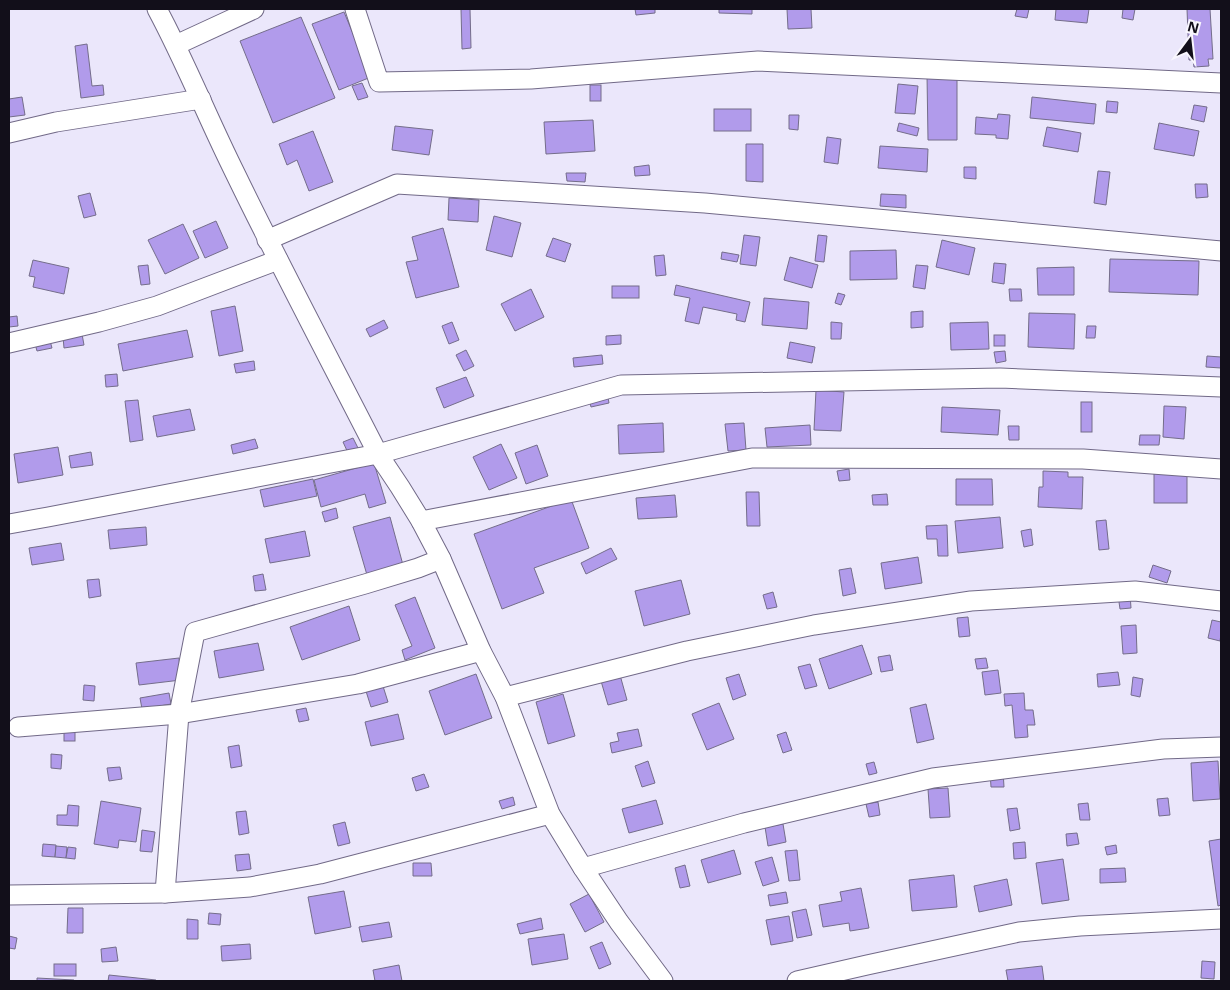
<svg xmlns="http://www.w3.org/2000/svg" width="1230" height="990" font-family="'Open Sans',sans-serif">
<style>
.building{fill:#b19beb;stroke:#746d8a}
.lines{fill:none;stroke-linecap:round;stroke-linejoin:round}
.minor-casing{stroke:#716987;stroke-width:21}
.minor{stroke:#fff;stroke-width:19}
</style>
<rect width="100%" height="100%" fill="#ebe7fb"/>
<g class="building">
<polygon points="461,9 470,9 471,48 462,49"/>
<polygon points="635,9 655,9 655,13 636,15"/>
<polygon points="719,9 752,9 752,14 719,13"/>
<polygon points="787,9 811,9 812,28 788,29"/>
<polygon points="1017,9 1029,9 1027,18 1015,16"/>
<polygon points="1056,9 1089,9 1087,23 1055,20"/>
<polygon points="1123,9 1135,9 1133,20 1122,18"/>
<polygon points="1187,9 1210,9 1213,59 1208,59 1209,66 1194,67 1193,60 1189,60"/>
<polygon points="344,12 371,77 339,90 312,24"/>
<polygon points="301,17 335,98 273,123 240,41"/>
<polygon points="87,44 92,86 103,85 104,95 81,98 75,46"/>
<polygon points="927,75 957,75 957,140 928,140"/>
<polygon points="362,83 368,97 358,100 352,86"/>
<polygon points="898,84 918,86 915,114 895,113"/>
<rect x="590" y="85" width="11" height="16"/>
<polygon points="22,97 25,115 9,117 9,99"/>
<polygon points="1032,97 1096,104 1094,124 1030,118"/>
<polygon points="1107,101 1118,102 1117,113 1106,112"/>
<polygon points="1194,105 1207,107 1204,122 1191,119"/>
<rect x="714" y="109" width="37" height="22"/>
<polygon points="998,114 1010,115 1008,139 996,138 996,135 975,134 976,117 997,119"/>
<polygon points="789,115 799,115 798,130 789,129"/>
<polygon points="593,120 595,151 546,154 544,122"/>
<polygon points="899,123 919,128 917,136 897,131"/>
<polygon points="1159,123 1199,131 1194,156 1154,149"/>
<polygon points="395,126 433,130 429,155 392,150"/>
<polygon points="1047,127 1081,133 1078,152 1043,146"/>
<polygon points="313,131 333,182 309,191 297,160 287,165 279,144"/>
<polygon points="827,137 841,139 838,164 824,162"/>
<polygon points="746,144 763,144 763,182 746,181"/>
<polygon points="880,146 928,149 927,172 878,168"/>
<polygon points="649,165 650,175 635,176 634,167"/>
<polygon points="964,167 976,167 976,179 964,178"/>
<polygon points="1098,171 1110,172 1106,205 1094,203"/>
<polygon points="566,173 586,173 585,182 567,181"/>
<polygon points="1195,184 1207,184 1208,197 1196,198"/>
<polygon points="90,193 96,215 84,218 78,196"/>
<polygon points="881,194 906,195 906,208 880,206"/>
<polygon points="449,198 479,200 478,222 448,220"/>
<polygon points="494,216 521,223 512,257 486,250"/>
<polygon points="216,221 228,248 205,258 193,231"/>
<polygon points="183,224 199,258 165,274 148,240"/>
<polygon points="443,228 459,287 416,298 406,262 418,260 412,237"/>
<polygon points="744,235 760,237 756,266 740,264"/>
<polygon points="818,235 827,236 824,262 815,261"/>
<polygon points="553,238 571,244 565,262 546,256"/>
<polygon points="942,240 975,248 969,275 936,267"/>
<polygon points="896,250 897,279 850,280 850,251"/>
<polygon points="722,252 739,255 737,262 721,259"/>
<polygon points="664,255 666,275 656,276 654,256"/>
<polygon points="790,257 818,265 812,288 784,280"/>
<polygon points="1110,259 1199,261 1198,295 1109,292"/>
<polygon points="33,260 69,268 64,294 33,287 35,277 29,276"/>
<polygon points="994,263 1006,264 1004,284 992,282"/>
<polygon points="148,265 150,284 141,285 138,266"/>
<polygon points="916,265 928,266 925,289 913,287"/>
<polygon points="1074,267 1074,295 1038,295 1037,268"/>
<polygon points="676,285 750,302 745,322 736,320 737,314 703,307 699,324 685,321 690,298 674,295"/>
<rect x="612" y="286" width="27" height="12"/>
<polygon points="531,289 544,317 515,331 501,304"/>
<polygon points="1009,289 1021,289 1022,301 1010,301"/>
<polygon points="838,293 845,295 841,305 835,303"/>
<polygon points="764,298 809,302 807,329 762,325"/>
<polygon points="235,306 243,351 219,356 211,311"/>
<polygon points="923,311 923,327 911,328 911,312"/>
<polygon points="1029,313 1075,314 1074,349 1028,347"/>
<polygon points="17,316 18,326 9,327 9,317"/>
<polygon points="384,320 388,328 370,337 366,329"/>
<polygon points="452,322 459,340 449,344 442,326"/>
<polygon points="831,322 842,323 841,339 831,339"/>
<polygon points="988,322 989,349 951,350 950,323"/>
<polygon points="1087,326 1096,326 1095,338 1086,338"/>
<polygon points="187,330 193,357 123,371 118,344"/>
<polygon points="82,334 84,345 64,348 63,337"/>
<polygon points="621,335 621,344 606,345 606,336"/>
<rect x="994" y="335" width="11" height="11"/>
<polygon points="49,337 52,348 37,351 34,340"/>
<polygon points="790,342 815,347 812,363 787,358"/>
<polygon points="466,350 474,366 464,371 456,355"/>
<polygon points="1005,351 1006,361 996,363 994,352"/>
<polygon points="602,355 603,364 574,367 573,358"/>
<polygon points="1207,356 1221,357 1221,368 1206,367"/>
<polygon points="254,361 255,370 236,373 234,364"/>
<polygon points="117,374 118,386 106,387 105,375"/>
<polygon points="466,377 474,396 444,408 436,388"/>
<polygon points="816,390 844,392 841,431 814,430"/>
<polygon points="607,392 609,403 591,407 588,395"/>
<polygon points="138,400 143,440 130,442 125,401"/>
<rect x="1081" y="402" width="11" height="30"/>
<polygon points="1164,406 1186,407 1184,439 1163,437"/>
<polygon points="942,407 1000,410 998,435 941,432"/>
<polygon points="190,409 195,430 157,437 153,416"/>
<polygon points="663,423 664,452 619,454 618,425"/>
<polygon points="744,423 746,450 728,451 725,424"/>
<polygon points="810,425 811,445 767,447 765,428"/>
<polygon points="1008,426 1019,426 1019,440 1009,440"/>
<polygon points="1140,435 1160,435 1159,445 1139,445"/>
<polygon points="353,438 359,450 349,455 343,442"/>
<polygon points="255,439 258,448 233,454 231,445"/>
<polygon points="501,444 517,478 489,490 473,457"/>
<polygon points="537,445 548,476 526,484 515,453"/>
<polygon points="58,447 63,475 18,483 14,454"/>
<polygon points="91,452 93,465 71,468 69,456"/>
<polygon points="374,463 386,503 369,508 365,494 321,507 314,480"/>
<polygon points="849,469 850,480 839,481 837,471"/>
<polygon points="1043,471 1068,472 1068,477 1083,477 1082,509 1038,507 1039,487 1043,487"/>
<rect x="1154" y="473" width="33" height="30"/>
<polygon points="313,479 317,496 264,507 260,490"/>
<polygon points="956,479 992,479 993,505 956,505"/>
<polygon points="746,492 759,492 760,526 747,526"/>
<polygon points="887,494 888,505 873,505 872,495"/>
<polygon points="675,495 677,517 638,519 636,498"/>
<polygon points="571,499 589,548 534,568 544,593 502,609 474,534"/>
<polygon points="336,508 338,518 325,522 322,512"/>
<polygon points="390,517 403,565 367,575 353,527"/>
<polygon points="1000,517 1003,548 958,553 955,521"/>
<polygon points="1106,520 1109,549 1099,550 1096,521"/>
<polygon points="947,525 948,556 938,556 937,539 927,539 926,526"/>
<polygon points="146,527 147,545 110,549 108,530"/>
<polygon points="1031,529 1033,545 1024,547 1021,531"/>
<polygon points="305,531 310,556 270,563 265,539"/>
<polygon points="61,543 64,560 32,565 29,548"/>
<polygon points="611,548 617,559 586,574 581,563"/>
<polygon points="918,557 922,583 885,589 881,563"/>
<polygon points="1153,565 1171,571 1167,583 1149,577"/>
<polygon points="851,568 856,593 843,596 839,570"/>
<polygon points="263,574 266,590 255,591 253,576"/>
<polygon points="99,579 101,596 89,598 87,580"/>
<polygon points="681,580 690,614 644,626 635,591"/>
<polygon points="773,592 777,607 767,609 763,595"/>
<polygon points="1130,594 1131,608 1120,609 1118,595"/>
<polygon points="415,597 435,648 405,660 402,650 412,646 395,605"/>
<polygon points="349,606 360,640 302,660 290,627"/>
<polygon points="968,617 970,636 959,637 957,618"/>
<polygon points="1212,620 1221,622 1221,634 1220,641 1208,638"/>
<polygon points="1136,625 1137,653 1123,654 1121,626"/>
<polygon points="258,643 264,670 219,678 214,651"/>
<polygon points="862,645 872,674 829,689 819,659"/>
<polygon points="890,655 893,670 881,672 878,657"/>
<polygon points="179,658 181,680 139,685 136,663"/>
<polygon points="986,658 988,668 977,669 975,659"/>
<polygon points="810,664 817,686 805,689 798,667"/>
<polygon points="998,670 1001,693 985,695 982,672"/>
<polygon points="1118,672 1120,685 1098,687 1097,674"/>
<polygon points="476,674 492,718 445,735 429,691"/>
<polygon points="739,674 746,695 733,700 726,678"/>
<polygon points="620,675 627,700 608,705 601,681"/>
<polygon points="1133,677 1143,679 1140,697 1131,695"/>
<polygon points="382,683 388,702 371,707 365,688"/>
<polygon points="84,685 95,686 94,701 83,700"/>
<polygon points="169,693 171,704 142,709 140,698"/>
<polygon points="1024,693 1025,710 1033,710 1035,725 1027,725 1028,737 1015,738 1012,705 1005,706 1004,694"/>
<polygon points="563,694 575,736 548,744 536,702"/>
<polygon points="719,703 734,739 707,750 692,714"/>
<polygon points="926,704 934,739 917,743 910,708"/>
<polygon points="306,708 309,720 299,722 296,710"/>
<polygon points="398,714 404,739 371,746 365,722"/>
<rect x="64" y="727" width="11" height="14"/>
<polygon points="638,729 642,746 612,753 610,743 619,741 617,733"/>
<polygon points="786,732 792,750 783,753 777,735"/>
<polygon points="239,745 242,766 231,768 228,747"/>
<polygon points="51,754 62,755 61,769 51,768"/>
<polygon points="648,761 655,783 642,787 635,766"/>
<polygon points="1218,761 1220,799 1193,801 1191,763"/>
<polygon points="874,762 877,773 869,775 866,764"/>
<polygon points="120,767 122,779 109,781 107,768"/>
<polygon points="1003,771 1004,787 991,787 990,772"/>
<polygon points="424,774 429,787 416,791 412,778"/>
<polygon points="948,788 950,817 930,818 928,789"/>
<polygon points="513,797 515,805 502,809 499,801"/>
<polygon points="1168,798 1170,815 1159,816 1157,799"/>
<polygon points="656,800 663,824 629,833 622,809"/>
<polygon points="101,801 141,808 136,842 119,840 118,848 94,844"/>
<polygon points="878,802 880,815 869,817 866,804"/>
<polygon points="1088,803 1090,820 1080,820 1078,804"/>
<polygon points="68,805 79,806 78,826 57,825 57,815 67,815"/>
<polygon points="1017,808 1020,829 1010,831 1007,809"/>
<polygon points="246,811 249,833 239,835 236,812"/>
<polygon points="345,822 350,843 338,846 333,825"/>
<polygon points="783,824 786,842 768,846 765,827"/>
<polygon points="142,830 155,832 152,852 140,851"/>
<polygon points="1077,833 1079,844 1067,846 1066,834"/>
<polygon points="1221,839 1221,905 1218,906 1209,841"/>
<polygon points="1025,842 1026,858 1014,859 1013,843"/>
<polygon points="43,844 56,845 55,857 42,856"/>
<polygon points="1116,845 1117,853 1107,855 1105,847"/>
<polygon points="56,846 67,847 66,858 55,857"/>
<polygon points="68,847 76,848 75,859 66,858"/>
<polygon points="734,850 741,874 708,883 701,860"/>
<polygon points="797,850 800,880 789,881 785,851"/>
<polygon points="249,854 251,869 237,871 235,855"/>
<polygon points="772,857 779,881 763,886 755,862"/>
<polygon points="1063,859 1069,900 1042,904 1036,863"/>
<polygon points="413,863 431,863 432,876 413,876"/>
<polygon points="685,865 690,886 680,888 675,868"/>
<polygon points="1125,868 1126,882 1100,883 1100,869"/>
<polygon points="954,875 957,907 912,911 909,880"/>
<polygon points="1007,879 1012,905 979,912 974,886"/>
<polygon points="861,888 869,928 850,931 849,923 823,927 819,905 842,901 840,892"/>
<polygon points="344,891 351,927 315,934 308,897"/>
<polygon points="786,892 788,903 770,906 768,895"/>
<polygon points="589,894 604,922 585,932 570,904"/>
<polygon points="68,908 83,908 83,933 67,933"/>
<polygon points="806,909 812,935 797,938 792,912"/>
<polygon points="209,913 221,914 220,925 208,924"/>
<polygon points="789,916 793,941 771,945 766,920"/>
<polygon points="541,918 543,929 520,934 517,924"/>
<polygon points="187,919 198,920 198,939 187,939"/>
<polygon points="389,922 392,937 362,942 359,927"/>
<polygon points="564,934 568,959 532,965 528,939"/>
<polygon points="9,936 17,938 15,949 9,948"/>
<polygon points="602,942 611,964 599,969 590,947"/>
<polygon points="250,944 251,959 222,961 221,946"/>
<polygon points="116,947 118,961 102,962 101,949"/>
<polygon points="1202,961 1215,962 1214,979 1201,978"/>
<rect x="54" y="964" width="22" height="12"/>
<polygon points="399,965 402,981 375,981 373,970"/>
<polygon points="1042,966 1044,981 1008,981 1006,970"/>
<polygon points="109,975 156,980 156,981 108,981"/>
<polygon points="37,978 74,980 74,981 37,981"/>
</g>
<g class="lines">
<defs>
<g id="minor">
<path d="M157,9C186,63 208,119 235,173C281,268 330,360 378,454L400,487L421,521L441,559L481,651L505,697L550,814L583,868L619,922L663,981"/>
<polyline points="355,9 379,82 531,79 758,61 1221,83"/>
<polyline points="176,45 254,9"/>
<polyline points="9,133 56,122 201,99"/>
<polyline points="267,240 397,184 705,203 1221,251"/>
<polyline points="9,343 99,322 157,306 278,260"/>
<polyline points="421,521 752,458 1083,459 1221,469"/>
<polyline points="9,524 48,517 378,454 621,385 1000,378 1221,387"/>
<polyline points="505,697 687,651 814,625 971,601 1135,591 1221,601"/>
<polyline points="18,727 179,714 358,684 481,651"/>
<polyline points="583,868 744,823 933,778 1163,749 1221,747"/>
<polyline points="165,893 179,714 195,632 365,584 418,568 441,559"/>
<polyline points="9,895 165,893 250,887 320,874 550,814"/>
<polyline points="797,981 867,965 1019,932 1080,926 1221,919"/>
</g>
</defs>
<use href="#minor" class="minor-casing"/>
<use href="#minor" class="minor"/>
</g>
<rect width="1230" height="990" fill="none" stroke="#120f1a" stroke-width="20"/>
<g transform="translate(1190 40) rotate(15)" stroke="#f8f6fd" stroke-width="4" paint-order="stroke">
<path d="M0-4L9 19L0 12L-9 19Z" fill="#120f1a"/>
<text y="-8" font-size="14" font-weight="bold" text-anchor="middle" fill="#120f1a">N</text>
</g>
</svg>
